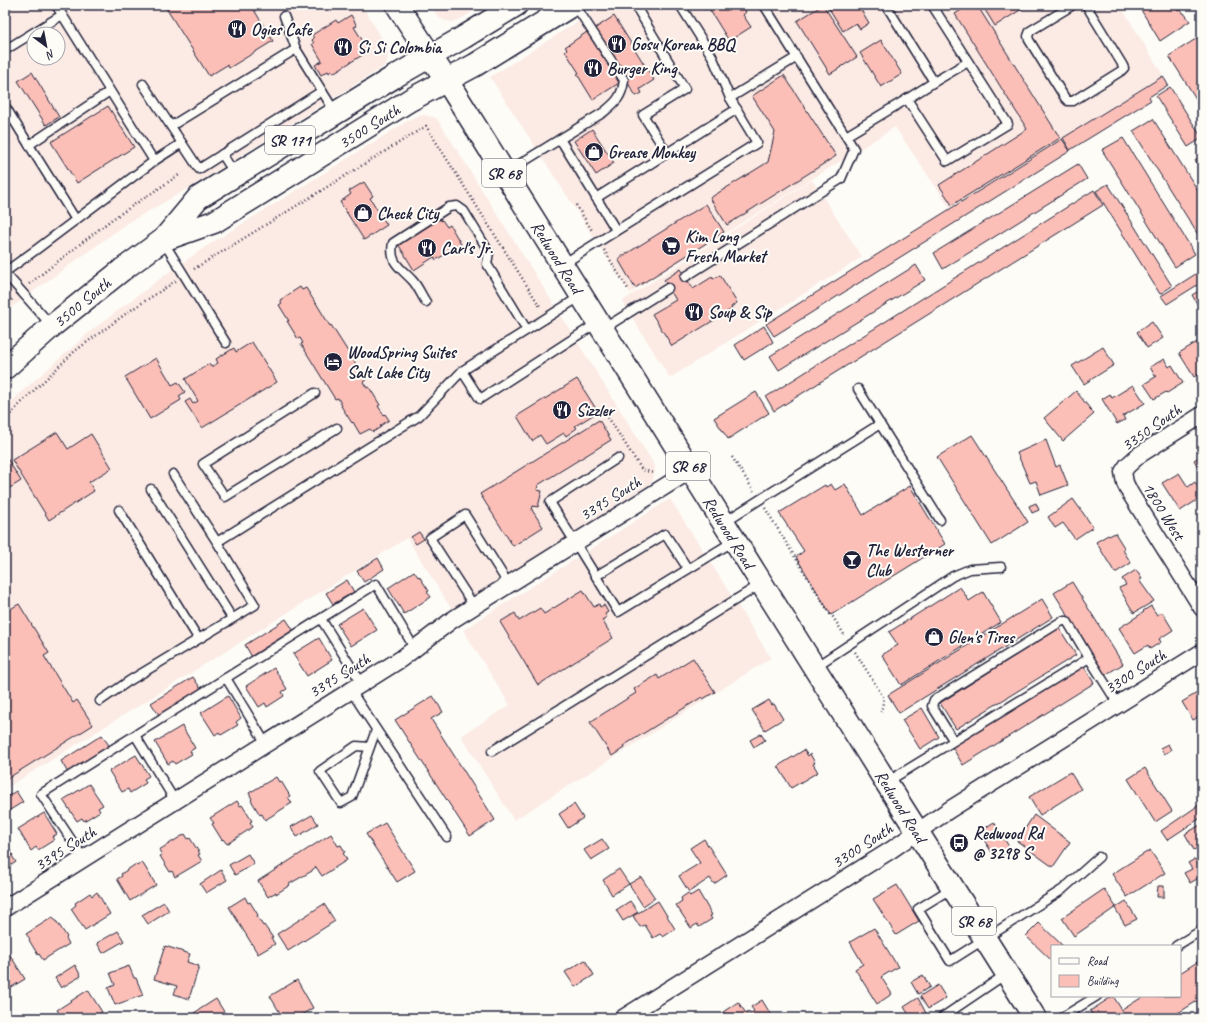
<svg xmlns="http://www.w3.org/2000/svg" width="1207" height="1023" font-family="Caveat,sans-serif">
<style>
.built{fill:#fceae4;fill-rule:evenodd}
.building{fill:#fbbfb8;stroke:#22223b}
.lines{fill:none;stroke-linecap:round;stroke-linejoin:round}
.service-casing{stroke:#22223b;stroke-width:11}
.minor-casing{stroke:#22223b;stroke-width:19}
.primary-casing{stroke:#22223b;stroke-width:25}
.path{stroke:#22223b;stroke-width:2.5;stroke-dasharray:1 3;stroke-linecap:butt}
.service{stroke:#fdfcf7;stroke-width:8}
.minor{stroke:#fdfcf7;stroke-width:16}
.primary{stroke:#fdfcf7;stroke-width:22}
.labels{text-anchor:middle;stroke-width:4;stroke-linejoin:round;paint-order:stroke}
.shield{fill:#fdfcf7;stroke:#646373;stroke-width:1}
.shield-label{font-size:16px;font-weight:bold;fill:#22223b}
.poi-label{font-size:17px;font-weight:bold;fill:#22223b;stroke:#fdfcf7;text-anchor:start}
.street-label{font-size:17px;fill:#22223b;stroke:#fdfcf7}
</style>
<rect width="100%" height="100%" fill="#fdfcf7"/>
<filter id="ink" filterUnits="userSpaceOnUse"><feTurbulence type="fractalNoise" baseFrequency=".025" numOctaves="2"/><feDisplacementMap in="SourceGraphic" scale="8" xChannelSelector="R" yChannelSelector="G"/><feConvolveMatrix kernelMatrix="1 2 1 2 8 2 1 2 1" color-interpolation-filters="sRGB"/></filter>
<g filter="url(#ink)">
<g class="built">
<path d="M5,5H362L386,45L388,54L387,62L383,67L189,188L126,224L5,312ZM34,34H58V58H34Z"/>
<polygon points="430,5 483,5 459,20 453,22 443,20 439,18"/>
<polygon points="604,5 1120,5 1163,75 950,208 895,127 630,293 490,77"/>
<polygon points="424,115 436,118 442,126 655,466 655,472 653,480 648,485 452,610 407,538 5,789 5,408 18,395 92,330 169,272 210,244 414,117"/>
<polygon points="812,180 862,257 670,378 622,301"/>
<polygon points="670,499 771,658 514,820 461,736 510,705 463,630"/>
</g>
<g class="building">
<polygon points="5,5 15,5 5,11"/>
<polygon points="164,5 251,5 273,41 229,68 227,65 209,76"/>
<polygon points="702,5 742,5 746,12 743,15 751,27 729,41 708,7 705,10"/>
<polygon points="823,5 857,57 830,74 797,21"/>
<polygon points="827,5 858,5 869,23 860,29 856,23 843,31"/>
<polygon points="969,5 977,5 1060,138 952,205 939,185 1027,129 955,14"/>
<polygon points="982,5 1028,5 995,26"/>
<polygon points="1138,5 1178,5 1178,6 1175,8 1178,11 1181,10 1183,13 1184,13 1190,21 1160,41"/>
<polygon points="351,15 357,26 354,27 369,51 333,73 331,71 329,73 328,71 321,75 315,65 322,61 312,44 314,43 312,40 314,38 312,35 336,20 338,23"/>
<polygon points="614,16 654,80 640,89 642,93 636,96 594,29"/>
<polygon points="587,32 604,59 606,58 609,63 607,64 613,73 614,72 618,77 616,78 619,83 593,100 577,74 579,73 565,51 567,49 565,47"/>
<polygon points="1199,37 1202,42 1202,108 1169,56"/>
<polygon points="881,40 902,74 881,87 860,53"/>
<polygon points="32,72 59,117 46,125 18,81"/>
<polygon points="784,75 836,156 727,225 710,198 768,162 775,132 752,96"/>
<polygon points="1163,76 1168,85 1149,97 1151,100 1070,150 1063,138"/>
<polygon points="1170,87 1202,138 1188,147 1156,96"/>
<polygon points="108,106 134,147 77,183 51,142"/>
<polygon points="1153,119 1202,197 1202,241 1133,131"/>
<polygon points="592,129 614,163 596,175 574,141"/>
<polygon points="1123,138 1195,254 1175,267 1102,150"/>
<polygon points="1062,139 1070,151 774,336 766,324"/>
<polygon points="1202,155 1202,171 1195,160"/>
<polygon points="1078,164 1087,179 943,269 934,253"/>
<polygon points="364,182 373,196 370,198 387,225 364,240 340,202 351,194 349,191"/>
<polygon points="1108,184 1172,286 1160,294 1096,191"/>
<polygon points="1094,190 1103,205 774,411 766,397"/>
<polygon points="706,204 724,232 635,288 618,259"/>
<polygon points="440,219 441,221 442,220 447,227 450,225 461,244 436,260 434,257 414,270 398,244"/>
<polygon points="916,265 925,280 779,370 770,356"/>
<polygon points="681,269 693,289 712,277 713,279 720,275 737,303 731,307 732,309 672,346 652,314 676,300 664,280"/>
<polygon points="1202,270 1202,282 1167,304 1161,296"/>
<polygon points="300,287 302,290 306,288 316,304 316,303 330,326 331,325 366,380 363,382 367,388 369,387 380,405 378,406 384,415 385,414 389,420 380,426 381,427 373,432 370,429 360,434 353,422 352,423 341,406 342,406 338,398 335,399 301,344 303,343 300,338 298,339 287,321 289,321 279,305 282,303 280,300"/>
<polygon points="1202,289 1202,312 1192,295"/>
<polygon points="1152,322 1163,338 1147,348 1137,332"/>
<polygon points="764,326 773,342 744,360 735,345"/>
<polygon points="1202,339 1202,372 1194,377 1179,353"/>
<polygon points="252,342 277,382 202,428 185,402 190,399 193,404 198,401 185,379 209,364 211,367 218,363 216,359 234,348 236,352"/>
<polygon points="1103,347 1114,365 1084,384 1072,366"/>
<polygon points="156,358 172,385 178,382 185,392 179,396 181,400 150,419 125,377"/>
<polygon points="1164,359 1169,367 1172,365 1183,383 1167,393 1166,392 1154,399 1144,384 1157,376 1155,376 1150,367"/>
<polygon points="577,379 598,412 575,426 577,428 566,436 564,433 546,444 540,435 532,441 517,416"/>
<polygon points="1133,385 1145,403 1123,416 1125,420 1117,424 1102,399 1110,394 1112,398"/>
<polygon points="1076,391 1094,414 1063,441 1044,418"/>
<polygon points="756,392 769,413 728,439 714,418"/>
<polygon points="599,420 611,440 538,485 537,490 542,491 538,507 533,506 532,510 543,527 513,546 480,494"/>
<polygon points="57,432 68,449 91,434 112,468 89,482 94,491 49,520 12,460"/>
<polygon points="972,435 1028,522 992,545 937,457"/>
<polygon points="1046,440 1056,467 1060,465 1068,485 1041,495 1036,481 1030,483 1017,453"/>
<polygon points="5,455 21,481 5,491"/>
<polygon points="1202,455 1202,474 1194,460"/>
<polygon points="1179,473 1188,487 1195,482 1202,494 1202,497 1180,511 1162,483"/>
<polygon points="831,484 835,490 845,484 863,515 910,486 945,544 831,615 796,557 804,551 779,513 825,485 826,487"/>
<polygon points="1073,499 1093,527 1075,539 1063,523 1055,528 1048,517"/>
<polygon points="1036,503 1039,510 1032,513 1029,506"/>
<polygon points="419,532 424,539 416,544 411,537"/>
<polygon points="1115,533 1125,549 1123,550 1131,563 1115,573 1096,542 1108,535 1109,536"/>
<polygon points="378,558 384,569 364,582 357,571"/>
<polygon points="1136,570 1142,579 1139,580 1154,601 1134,613 1119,588 1126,585 1122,579"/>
<polygon points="414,571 418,577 419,576 429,591 427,592 431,597 404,614 388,588"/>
<polygon points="347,580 354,592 333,604 326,593"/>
<polygon points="1072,582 1123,664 1105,675 1054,593"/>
<polygon points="960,587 969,601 983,592 1001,622 901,685 882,655 898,645 889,632"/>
<polygon points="583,590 594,607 599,604 600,607 604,605 608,612 605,614 607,617 602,620 613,638 538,685 500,622 515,613 519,621 540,608 544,614"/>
<polygon points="1042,599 1053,617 899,713 888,695"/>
<polygon points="19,604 49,653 44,656 73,703 77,700 93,725 5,780 5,622 6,621 5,619 5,612"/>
<polygon points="1151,606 1157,615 1162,612 1173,630 1159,639 1161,642 1150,649 1148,645 1135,653 1119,628 1144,612 1143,611"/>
<polygon points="363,608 377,630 351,646 337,624"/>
<polygon points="286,619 294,631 252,657 245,645"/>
<polygon points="1059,628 1076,655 956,729 940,703"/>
<polygon points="319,638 332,660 307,676 293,654"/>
<polygon points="693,658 715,692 703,699 702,697 623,746 624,748 612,756 590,722 636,693 634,689 657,675 659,679"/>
<polygon points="1083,665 1094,683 963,765 952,747"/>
<polygon points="274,668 287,689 282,692 284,696 267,707 265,703 259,707 246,686"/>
<polygon points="193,677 201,689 159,715 151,703"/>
<polygon points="1202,690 1202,715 1193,720 1182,702"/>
<polygon points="228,696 241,718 236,722 238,725 221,735 219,732 215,735 201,713"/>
<polygon points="433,696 443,712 431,719 495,820 470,836 395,720"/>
<polygon points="769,700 772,705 774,704 783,719 765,730 752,710"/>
<polygon points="922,708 939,737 920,749 902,720"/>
<polygon points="182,726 195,748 190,751 192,754 175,764 173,761 168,764 155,742"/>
<polygon points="761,734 765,740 754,747 750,740"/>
<polygon points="102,735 110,747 68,773 61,761"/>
<polygon points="1168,744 1171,750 1164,754 1160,748"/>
<polygon points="804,750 808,756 810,754 815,763 813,764 818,772 791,788 778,766"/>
<polygon points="136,755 149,776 144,779 146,783 130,793 128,789 122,792 109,771"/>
<polygon points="1145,768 1172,811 1155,822 1128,779"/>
<polygon points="1070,772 1081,789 1040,815 1029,797"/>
<polygon points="276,777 279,782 281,781 290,796 288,797 292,803 265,820 262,814 260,815 251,800 252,799 249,793"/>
<polygon points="89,784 103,805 98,808 100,811 84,821 82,818 77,821 63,800"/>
<polygon points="16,791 23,802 5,813 5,798"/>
<polygon points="237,801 240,806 242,805 252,821 250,822 253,827 227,844 223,839 222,840 212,824 214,823 210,818"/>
<polygon points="574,804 583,818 568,828 559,814"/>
<polygon points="1199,805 1202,810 1202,817 1167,840 1161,831"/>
<polygon points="44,813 57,834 52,837 54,840 38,850 36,847 31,851 18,829"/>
<polygon points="312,815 318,824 297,837 291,827"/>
<polygon points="1034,815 1070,842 1053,867 1017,841"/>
<polygon points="994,822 1011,850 996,859 979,832"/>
<polygon points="385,823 415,871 397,882 366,834"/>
<polygon points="1202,824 1202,845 1194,850 1185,834"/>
<polygon points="185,834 188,839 190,838 200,854 198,855 202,861 175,877 172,871 170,872 160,856 162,855 159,850"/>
<polygon points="331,834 338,846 341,845 345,852 343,853 347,860 322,876 316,867 312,870 312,871 289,884 290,885 276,894 276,892 268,897 258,881"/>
<polygon points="602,839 609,849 591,860 584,850"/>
<polygon points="704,839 727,875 714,884 710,878 689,892 679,876 700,863 690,848"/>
<polygon points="5,842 13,855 12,856 16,862 5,869"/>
<polygon points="1150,850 1165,873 1127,897 1112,874"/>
<polygon points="248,854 254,864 235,875 229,865"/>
<polygon points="1195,859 1199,865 1202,863 1202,876 1190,883 1184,873 1192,869 1188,863"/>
<polygon points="142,862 156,885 130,901 117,879 122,876 121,874 136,864 137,866"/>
<polygon points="619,869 629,884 612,895 603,880"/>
<polygon points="221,870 227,880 206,893 200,884"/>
<polygon points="641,877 655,898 643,906 629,884"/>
<polygon points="897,885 919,921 896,935 873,899"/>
<polygon points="1158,886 1164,886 1164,897 1157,897"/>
<polygon points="1104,889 1116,907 1074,936 1062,918"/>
<polygon points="698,891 712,915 710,916 712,919 699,927 697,924 691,928 676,905 682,901 681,898 688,893 690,896"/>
<polygon points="97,892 110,914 85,930 71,909 76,905 75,903 90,893 92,896"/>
<polygon points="245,897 248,903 250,902 258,915 257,916 263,926 264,925 273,938 271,938 275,944 258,954 229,907"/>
<polygon points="630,901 638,912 623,921 616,910"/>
<polygon points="658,901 675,929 663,937 660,934 653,938 645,925 640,927 633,916"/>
<polygon points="1126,901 1137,919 1125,925 1115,908"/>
<polygon points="164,902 169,911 148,924 142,915"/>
<polygon points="324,904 335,921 288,951 277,934"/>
<polygon points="53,917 56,922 57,922 67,937 66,938 69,944 43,960 39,954 38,955 29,940 30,939 26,934"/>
<polygon points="1039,923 1063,946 1052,946 1052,961 1026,936"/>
<polygon points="874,928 898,967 881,977 892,994 877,1004 855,969 863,964 850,942"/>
<polygon points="118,931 124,941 103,953 97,943"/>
<polygon points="165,946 190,954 187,962 199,966 189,999 174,994 177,986 154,979"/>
<polygon points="5,947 25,979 5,991"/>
<polygon points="1202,959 1202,998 1170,1018 1094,1018 1090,1011 1113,996 1122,1010 1144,996 1180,996 1180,973"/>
<polygon points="585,960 594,975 575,987 565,972"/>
<polygon points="75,965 81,976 61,988 55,978"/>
<polygon points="129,966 134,978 136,978 143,995 115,1005 108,988 115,985 110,973"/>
<polygon points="923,975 930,987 918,994 911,982"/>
<polygon points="297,980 313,1008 296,1018 283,1018 270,996"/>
<polygon points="938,985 946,998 928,1009 920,996"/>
<polygon points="88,990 102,1012 93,1018 62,1018 57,1010"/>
<polygon points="918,998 927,1015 923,1018 911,1018 904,1007"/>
<polygon points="216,999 228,1018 197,1018 194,1013"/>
<polygon points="762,1000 773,1018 727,1018 723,1012 738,1002 748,1016 754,1011 751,1007"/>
<polygon points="960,1014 962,1018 954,1018"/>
</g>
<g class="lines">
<defs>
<g id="service">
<polyline points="635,5 685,89 643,115 667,153"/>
<polyline points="886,5 934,82 907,99 947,161 1008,124 932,5"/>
<polyline points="1073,5 1030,31 1028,36 1029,40 1065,98 1068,101 1073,101 1121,71 1124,68 1122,64 1086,5"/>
<polyline points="284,16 296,49 335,112"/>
<polyline points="5,50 62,15"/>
<polyline points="934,82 968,62"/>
<polyline points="143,84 199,169 322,91"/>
<polyline points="730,98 797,57"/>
<polyline points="5,106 29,145"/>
<polyline points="171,126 296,49"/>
<polyline points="846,136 907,99"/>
<polyline points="560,139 616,230"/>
<polyline points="222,154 235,174"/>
<polyline points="154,161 182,143"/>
<path d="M505,173L604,112C616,102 622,97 624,80L575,5"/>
<polyline points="596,198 737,109"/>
<polyline points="76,220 29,145 110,91"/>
<polyline points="163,241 226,343"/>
<polyline points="563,264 757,143 730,98 712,56 680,5"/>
<polyline points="5,272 37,249 154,161 56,5"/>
<polyline points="5,273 51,325"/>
<polyline points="685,277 841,179 854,149 764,5"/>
<path d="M426,302C421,295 418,286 412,280C400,267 389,263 393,243L449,207L457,206L464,211L489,252L487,264L527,330"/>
<polyline points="603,329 668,288"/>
<polyline points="462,371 480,399 597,323"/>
<polyline points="858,389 940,520"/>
<polyline points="315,393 203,464 225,497 337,428"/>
<polyline points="618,458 550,502 618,612 734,541"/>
<polyline points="151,489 232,618"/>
<polyline points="119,510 198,638"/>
<polyline points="724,522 880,424"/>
<polyline points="217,542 419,416 462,371 581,296"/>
<polyline points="596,576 665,534 688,569"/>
<polyline points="474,606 430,538 465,515 509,585"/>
<polyline points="321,619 362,684"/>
<polyline points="815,667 953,576 970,569 1001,567"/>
<polyline points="226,678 266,744"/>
<polyline points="351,691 447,837"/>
<polyline points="100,701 129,681 255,605 217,542 173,474"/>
<polyline points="135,735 175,801"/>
<polyline points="953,740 932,706 934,700 1062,621 1067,621 1089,658"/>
<polyline points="370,747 356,746 320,771 341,803 352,797 376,730"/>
<polyline points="492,751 761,584"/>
<polyline points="887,782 1089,658 1118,704"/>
<polyline points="84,859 41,794 376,584 415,649"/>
<polyline points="952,888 918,909 950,961 1062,890 1099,857"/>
<polyline points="1176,946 1202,930"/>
<polyline points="941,1018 1006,974"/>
<polyline points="1061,1018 1097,996"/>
</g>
<g id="minor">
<polyline points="1202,415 1139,455 1127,466 1123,472 1125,483 1130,493 1202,608"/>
<polyline points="5,908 401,659 452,620 691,470"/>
<polyline points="623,1018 891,850 949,810 1202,652"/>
</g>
<g id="primary">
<polyline points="397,5 447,81 886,782 1035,1018"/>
<polyline points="163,240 214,222 410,100 475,65 572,5"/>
<polyline points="5,368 52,326 122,270 163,240 198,198 394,77 464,37 516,5"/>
</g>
</defs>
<use href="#service" class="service-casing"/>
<use href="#minor" class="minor-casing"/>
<use href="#primary" class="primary-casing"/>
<g class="path">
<polyline points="576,205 593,232"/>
<polyline points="604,250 628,289"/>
<polyline points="194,269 426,126 541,308"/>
<polyline points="29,284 111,220 179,175"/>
<polyline points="5,305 14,298"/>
<polyline points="606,414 642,470 654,473"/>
<polyline points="5,420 24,400 75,351 131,310 176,281"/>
<polyline points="732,457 754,491"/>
<polyline points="765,508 830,614 833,617 845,636"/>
<polyline points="855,652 884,698 881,712"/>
</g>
<use href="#service" class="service"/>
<use href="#minor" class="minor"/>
<use href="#primary" class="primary"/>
</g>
</g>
<defs>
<symbol id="restaurant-disc" viewBox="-11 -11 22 22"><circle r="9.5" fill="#22223b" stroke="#fdfcf7"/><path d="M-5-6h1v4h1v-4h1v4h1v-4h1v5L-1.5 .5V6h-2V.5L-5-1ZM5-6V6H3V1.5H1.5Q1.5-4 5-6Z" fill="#fff"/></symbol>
<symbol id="shop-disc" viewBox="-11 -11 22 22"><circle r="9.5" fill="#22223b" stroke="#fdfcf7"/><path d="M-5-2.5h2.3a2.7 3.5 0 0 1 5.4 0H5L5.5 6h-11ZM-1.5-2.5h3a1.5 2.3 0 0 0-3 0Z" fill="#fff"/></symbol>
<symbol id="supermarket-disc" viewBox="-11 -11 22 22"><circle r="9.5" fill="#22223b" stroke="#fdfcf7"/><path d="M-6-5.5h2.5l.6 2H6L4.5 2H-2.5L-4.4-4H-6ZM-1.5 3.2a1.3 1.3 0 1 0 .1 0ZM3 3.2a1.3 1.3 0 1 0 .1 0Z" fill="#fff"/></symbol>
<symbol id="hotel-disc" viewBox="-11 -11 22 22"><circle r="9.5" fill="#22223b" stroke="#fdfcf7"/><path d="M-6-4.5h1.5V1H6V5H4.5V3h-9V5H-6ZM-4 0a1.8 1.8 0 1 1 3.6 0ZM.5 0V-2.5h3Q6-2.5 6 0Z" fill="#fff"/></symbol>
<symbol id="bar-disc" viewBox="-11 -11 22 22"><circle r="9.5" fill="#22223b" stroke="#fdfcf7"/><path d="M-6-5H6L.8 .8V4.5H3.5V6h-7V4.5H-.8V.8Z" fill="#fff"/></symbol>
<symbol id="bus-disc" viewBox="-11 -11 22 22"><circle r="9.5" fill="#22223b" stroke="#fdfcf7"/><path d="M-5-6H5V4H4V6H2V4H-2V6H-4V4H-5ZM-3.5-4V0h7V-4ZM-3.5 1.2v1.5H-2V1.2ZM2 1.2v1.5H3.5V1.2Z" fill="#fff"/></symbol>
</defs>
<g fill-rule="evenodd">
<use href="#restaurant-disc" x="226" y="18" width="22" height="22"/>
<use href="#restaurant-disc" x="606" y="33" width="22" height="22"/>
<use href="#restaurant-disc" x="332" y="36" width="22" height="22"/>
<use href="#restaurant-disc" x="582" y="57" width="22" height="22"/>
<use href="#shop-disc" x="583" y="141" width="22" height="22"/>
<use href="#shop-disc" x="352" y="202" width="22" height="22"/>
<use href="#supermarket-disc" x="660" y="235" width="22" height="22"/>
<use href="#restaurant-disc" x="416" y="237" width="22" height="22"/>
<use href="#restaurant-disc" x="683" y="301" width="22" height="22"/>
<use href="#hotel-disc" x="322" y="351" width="22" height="22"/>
<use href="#restaurant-disc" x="551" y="399" width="22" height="22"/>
<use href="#bar-disc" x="841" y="549" width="22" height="22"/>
<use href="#shop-disc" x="923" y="626" width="22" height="22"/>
<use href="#bus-disc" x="948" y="832" width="22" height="22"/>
</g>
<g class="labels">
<g class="shield">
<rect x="265" y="126" width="50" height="28" rx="3"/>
<rect x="482" y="159" width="44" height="28" rx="3"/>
<rect x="666" y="452" width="44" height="28" rx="3"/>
<rect x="952" y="907" width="44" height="28" rx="3"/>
</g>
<g class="shield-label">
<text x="290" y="146">SR 171</text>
<text x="504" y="179">SR 68</text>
<text x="688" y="472">SR 68</text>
<text x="974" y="927">SR 68</text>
</g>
<g class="poi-label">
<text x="251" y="35">Ogies Cafe</text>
<text x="631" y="50">Gosu Korean BBQ</text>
<text x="357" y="53">Si Si Colombia</text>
<text x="607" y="74">Burger King</text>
<text x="608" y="158">Grease Monkey</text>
<text x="377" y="219">Check City</text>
<text x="685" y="242">Kim Long<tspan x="685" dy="20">Fresh Market</tspan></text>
<text x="441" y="254">Carl's Jr.</text>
<text x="708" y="318">Soup &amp; Sip</text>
<text x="347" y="358">WoodSpring Suites<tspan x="347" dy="20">Salt Lake City</tspan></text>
<text x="576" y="416">Sizzler</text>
<text x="866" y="556">The Westerner<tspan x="866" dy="20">Club</tspan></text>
<text x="948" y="643">Glen's Tires</text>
<text x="973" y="839">Redwood Rd<tspan x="973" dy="20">@ 3298 S</tspan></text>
</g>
<g class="street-label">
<text transform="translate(369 126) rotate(-32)" y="6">3500 South</text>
<text transform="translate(557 257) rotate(58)" y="6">Redwood Road</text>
<text transform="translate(82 302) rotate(-39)" y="6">3500 South</text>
<text transform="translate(1151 427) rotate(-35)" y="6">3350 South</text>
<text transform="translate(610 498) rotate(-32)" y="6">3395 South</text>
<text transform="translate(1164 511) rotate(58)" y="6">1800 West</text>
<text transform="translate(729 532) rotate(58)" y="6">Redwood Road</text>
<text transform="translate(1135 671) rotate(-32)" y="6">3300 South</text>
<text transform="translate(339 675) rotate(-32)" y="6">3395 South</text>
<text transform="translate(901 806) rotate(58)" y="6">Redwood Road</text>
<text transform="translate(862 845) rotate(-33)" y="6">3300 South</text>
<text transform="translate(65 848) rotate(-32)" y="6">3395 South</text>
</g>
</g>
<rect width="1207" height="1023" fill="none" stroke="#fdfcf7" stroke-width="20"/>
<rect x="10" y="10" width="1187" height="1003" fill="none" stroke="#22223b" stroke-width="1.5" filter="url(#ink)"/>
<rect x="1051" y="945" width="130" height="52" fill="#fdfcf7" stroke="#a5a5ac"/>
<rect x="1059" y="958" width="20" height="6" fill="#fdfcf7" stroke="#a5a5ac"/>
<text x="1087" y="965" font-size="12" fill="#22223b">Road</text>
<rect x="1059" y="975" width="20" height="12" fill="#fbbfb8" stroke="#a5a5ac"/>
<text x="1087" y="985" font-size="12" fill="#22223b">Building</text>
<g transform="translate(46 46) rotate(148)"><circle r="19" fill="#fdfcf7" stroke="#a5a5ac"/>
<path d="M0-3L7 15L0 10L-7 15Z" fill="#22223b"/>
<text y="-6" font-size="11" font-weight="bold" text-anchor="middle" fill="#22223b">N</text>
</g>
</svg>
